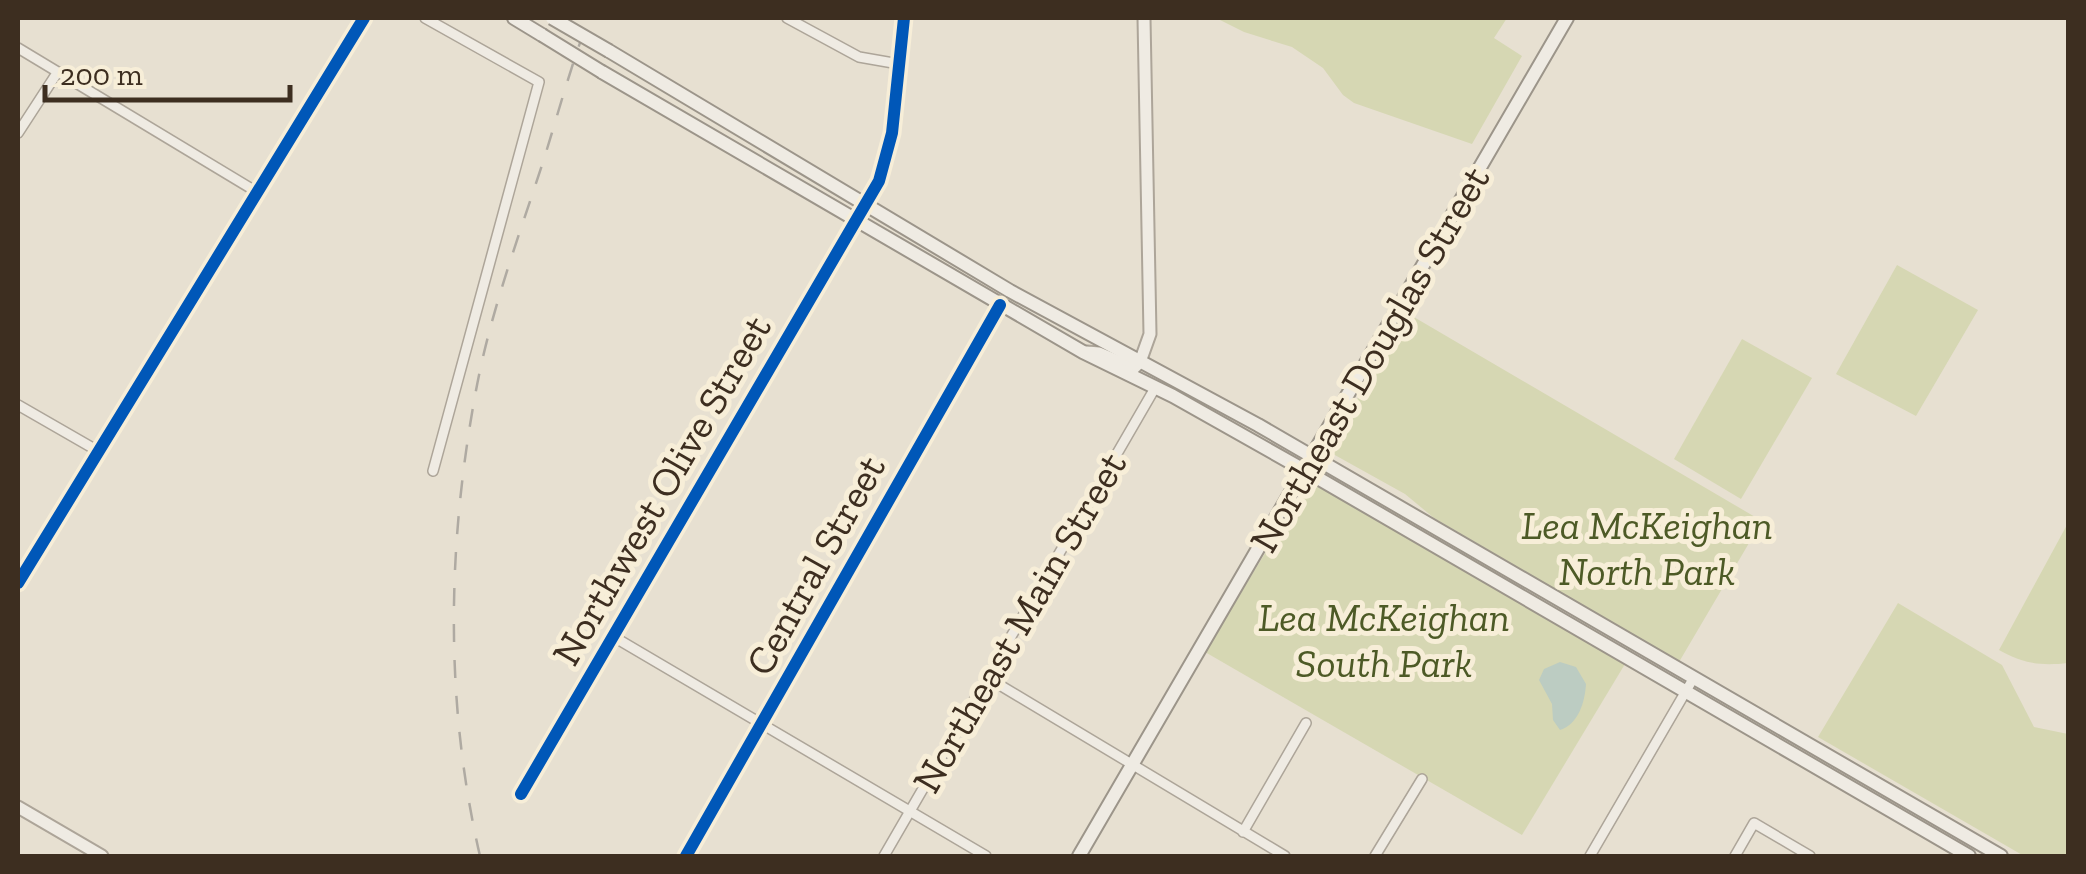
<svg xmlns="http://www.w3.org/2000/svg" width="2086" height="874" font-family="'Zilla Slab',serif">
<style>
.green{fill:#d6d7b3}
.water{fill:#bcccc2}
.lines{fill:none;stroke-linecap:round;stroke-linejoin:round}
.minor-casing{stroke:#ada599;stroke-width:12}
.tertiary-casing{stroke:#ada599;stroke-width:15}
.secondary-casing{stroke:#9c958a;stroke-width:16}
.minor{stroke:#efebe3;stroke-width:9}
.tertiary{stroke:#efebe3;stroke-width:11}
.secondary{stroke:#efebe3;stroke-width:12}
.rail{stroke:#afaaa2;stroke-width:2.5;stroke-dasharray:18 18;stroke-linecap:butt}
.secondary-bridge-casing{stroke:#9c958a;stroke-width:16;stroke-linecap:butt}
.secondary-bridge{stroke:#efebe3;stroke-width:12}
.cycleway-casing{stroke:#f7eed8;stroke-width:19}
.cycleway{stroke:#0057b8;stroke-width:12}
.labels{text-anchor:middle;stroke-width:10;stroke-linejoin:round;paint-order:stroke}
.street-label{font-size:40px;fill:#3d2e20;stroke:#f7eed8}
.park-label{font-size:40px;font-style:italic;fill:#4d5a26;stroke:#f7eed8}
</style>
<rect width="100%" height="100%" fill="#e7e0d1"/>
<g class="green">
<polygon points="1216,18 1507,18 1494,38 1522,56 1472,144 1354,103 1343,95 1323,68 1292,47 1244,32"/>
<polygon points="1897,265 1978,310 1916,416 1836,374"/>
<polygon points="1407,313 1762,521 1679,662 1434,518 1405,494 1333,454 1330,446"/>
<polygon points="1742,339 1812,378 1741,499 1674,459"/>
<polygon points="1309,481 1625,664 1522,835 1205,652"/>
<path d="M2068,523V663C2042,666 2023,664 1999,650Z"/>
<polygon points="1898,603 2002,665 2034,727 2068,734 2068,856 2024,856 1818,737"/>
</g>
<path class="water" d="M1560,662L1576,667L1586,684C1585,701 1579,724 1560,730L1553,720L1552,704L1539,680L1544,669Z"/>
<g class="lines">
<defs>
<g id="minor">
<polyline points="425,18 539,82 433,471"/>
<polyline points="787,18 859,57 899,64"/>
<polyline points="18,48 257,192"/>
<polyline points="18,133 57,73"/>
<polyline points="18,405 98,451"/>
<polyline points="18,583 364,18"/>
<polyline points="614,637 986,856"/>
<polyline points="988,678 1285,856"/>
<polyline points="521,794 879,181 892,133 904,18"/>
<polyline points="1243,832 1306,723"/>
<polyline points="686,856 1000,305"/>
<polyline points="884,856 1155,388"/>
<polyline points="1375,856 1422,779"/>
<polyline points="1590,856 1693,679"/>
<polyline points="1735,856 1754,823 1810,856"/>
</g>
<g id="tertiary">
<polyline points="1087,352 1099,353 1134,368 1140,362 1150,334 1144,18"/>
<polyline points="18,807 102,856"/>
</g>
<g id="secondary">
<polyline points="514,18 542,35"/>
<polyline points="609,51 1010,291 1258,425 2001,856"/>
<polyline points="602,72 1083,352 1173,396 1304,470 1969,856"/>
<polyline points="1079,856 1567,18"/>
</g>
</defs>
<use href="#minor" class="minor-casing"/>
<use href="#tertiary" class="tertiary-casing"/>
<use href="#secondary" class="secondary-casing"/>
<use href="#minor" class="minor"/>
<use href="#tertiary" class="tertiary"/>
<use href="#secondary" class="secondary"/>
<path class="rail" d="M480,856C445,705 447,549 475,396C489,316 518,239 543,162C558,114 571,65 589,18"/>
<defs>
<g id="secondary-bridge">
<polyline points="552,18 609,51"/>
<polyline points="542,35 602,72"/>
</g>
</defs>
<use href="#secondary-bridge" class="secondary-bridge-casing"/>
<use href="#secondary-bridge" class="secondary-bridge"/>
<defs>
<g id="cycleway">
<polyline points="18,583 364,18"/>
<polyline points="521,794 879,181 892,133 904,18"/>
<polyline points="686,856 1000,305"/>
</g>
</defs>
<use href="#cycleway" class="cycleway-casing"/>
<use href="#cycleway" class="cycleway"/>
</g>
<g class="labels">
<g class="street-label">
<text transform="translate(1369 359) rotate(-60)" y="14">Northeast Douglas Street</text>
<text transform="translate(661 490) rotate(-60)" y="14">Northwest Olive Street</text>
<text transform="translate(815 565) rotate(-61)" y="14">Central Street</text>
<text transform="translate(1019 622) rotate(-60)" y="14">Northeast Main Street</text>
</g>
<g class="park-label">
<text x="1647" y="539">Lea McKeighan<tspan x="1647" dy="46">North Park</tspan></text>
<text x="1384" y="631">Lea McKeighan<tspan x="1384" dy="46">South Park</tspan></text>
</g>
</g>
<rect width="2086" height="874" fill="none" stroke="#3d2e20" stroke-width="40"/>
<path d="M45 85v15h245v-15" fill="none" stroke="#3d2e20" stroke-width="5"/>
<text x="60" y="85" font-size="30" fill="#3d2e20" stroke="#f7eed8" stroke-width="8" paint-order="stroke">200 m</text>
</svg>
